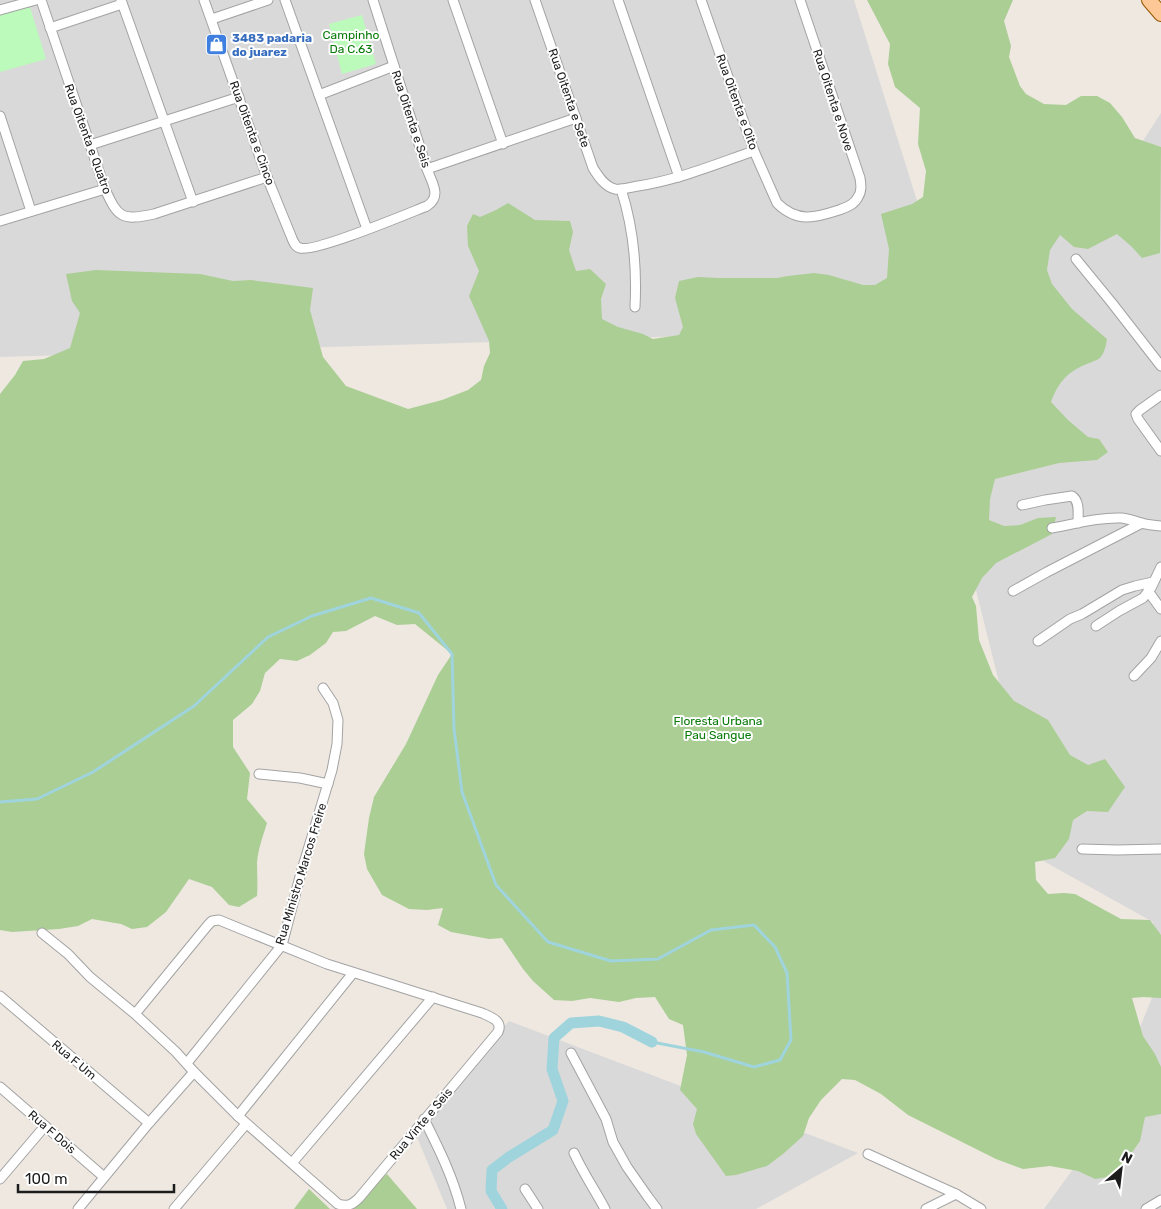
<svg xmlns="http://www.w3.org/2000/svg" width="1161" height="1209" font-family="Rubik,sans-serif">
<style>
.residential{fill:#dad9d9}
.forest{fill:#aace94}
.park{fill:#bcfabb}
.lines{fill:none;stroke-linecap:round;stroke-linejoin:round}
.stream{stroke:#a0d4dd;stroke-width:3}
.canal{stroke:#a0d4dd;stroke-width:11}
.street-casing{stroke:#a3a3a3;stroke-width:11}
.primary-casing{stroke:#945600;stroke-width:16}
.street{stroke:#fff;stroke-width:9}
.primary{stroke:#fec896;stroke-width:14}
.labels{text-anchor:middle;stroke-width:4;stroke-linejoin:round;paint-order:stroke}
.park-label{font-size:12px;fill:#097b08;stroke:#fff}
.shop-label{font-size:12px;font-weight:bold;fill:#366cbe;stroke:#fff;text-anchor:start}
.street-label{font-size:12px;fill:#1c1c1c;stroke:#fff}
</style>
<rect width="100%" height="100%" fill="#eee8e1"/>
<g class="residential">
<polygon points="0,0 854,0 957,328 0,357"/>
<polygon points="1161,113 1161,1209 1044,1209 1095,1139 1153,995 1153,922 1029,853 1015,746 928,399 1040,236 1137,150"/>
<polygon points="509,1021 858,1153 756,1209 447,1209 414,1130"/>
</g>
<g class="forest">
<path d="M867,0H1013L1004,21L1011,46L1009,57L1020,86L1026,94L1044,104L1066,105L1081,96H1097L1110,103L1122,117L1135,138L1161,147L1160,253L1142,258L1132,247L1117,234L1088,249L1074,247L1060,235L1050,250L1047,270L1052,284L1072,309L1107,339C1103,363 1098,358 1080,367C1065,374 1056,387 1051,402L1068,420L1088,437L1099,439L1108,452L1097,460L1059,463L995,479L990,499L989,520L1004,526L1020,525L1038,518L1056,517L1052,534L996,563L982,578L972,597L976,606L979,640L993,675L1014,701L1048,720L1070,755L1088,765L1105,759L1125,787L1108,812L1087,811L1073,820L1069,839L1055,858L1035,862L1036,880L1048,894L1064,893L1075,894L1121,919L1150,920L1161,935V998L1143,997L1132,998L1143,1036L1155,1054L1161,1067V1114L1145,1117L1140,1141L1121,1168L1108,1177L1095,1179L1078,1171L1050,1166L1023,1169L996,1159L908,1115L881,1094L855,1080L842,1079L821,1100L809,1118L803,1136L783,1154L767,1166L736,1175L726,1176L696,1134L693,1124L697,1109L680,1090L687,1055L683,1025L669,1019L655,997L636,998L619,1002L590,998L572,1001L554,1000L533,981L523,969L502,938L489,939L451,932L438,925L443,908L427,910L409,909L382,895L367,869L364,854L369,818L374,797L406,744L438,675L452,654L415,624L397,625L375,616L346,631L333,632L326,643L310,655L297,661L280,659L265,673L260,691L252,704L233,720V747L250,773L247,799L267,823C263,836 258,849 257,863C257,874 258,885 257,896L239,907L229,905L212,887L189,879L166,912L147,927L132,929L121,924L92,919L78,926L59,929L12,932L0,930V394L15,375L23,361L44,359L70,348L80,313L72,301L66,274L96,270L200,274L233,281L251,280L313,288L310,310L323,357L346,386L408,409L442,400L468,390L481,380L484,366L490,353L489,341L469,296L479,271L468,246L467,226L473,214L480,217L496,210L508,203L535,220L570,221L573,232L569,250L576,271L590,269L606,284L601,299L602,319L618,327L643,334L653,339L679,335L683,327L675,298L679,281L698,277L718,278H777L788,276L814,273L829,275L863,285H875L887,278L889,249L881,214L912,204L923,197L926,171L918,144L920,108L895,87L888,64L890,44Z"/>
<polygon points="387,1174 417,1209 345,1209"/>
<polygon points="309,1189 330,1209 294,1209"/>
</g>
<g class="park">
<polygon points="29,4 46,59 0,72 0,12"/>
<polygon points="362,15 376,64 342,74 329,24"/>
</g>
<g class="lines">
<polyline class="stream" points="0,802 37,799 93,772 194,706 268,637 312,616 371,598 419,613 452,654 454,729 462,792 496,885 548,942 611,961 658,959 711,930 754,925 775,947 787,973 791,1040 780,1060 754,1067 704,1052 652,1042"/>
<polyline class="canal" points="502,1209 491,1191 492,1170 509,1157 553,1130 563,1101 552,1069 554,1038 571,1023 599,1021 623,1027 652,1042"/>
<defs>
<g id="street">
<path d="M41,0L105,189C118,218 122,221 154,214L267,177"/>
<polyline points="121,0 193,202"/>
<path d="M204,0L267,177L291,236C293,241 295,247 300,248C314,253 409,213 427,206C442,196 432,183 427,169L373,0"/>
<polyline points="285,0 367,229"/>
<polyline points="453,0 503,144"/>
<path d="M535,0L593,168C598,176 605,187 615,189C622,190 631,187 638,186C678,180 716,164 754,151"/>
<polyline points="618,0 679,177"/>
<path d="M701,0L754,151L777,203C797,223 815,218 839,210C847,207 854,205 858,197C862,191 861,185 860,178L800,0"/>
<polyline points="0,10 36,0"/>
<polyline points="212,19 268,0"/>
<polyline points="50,28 122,4"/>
<polyline points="319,95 394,66"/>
<polyline points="0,116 31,211"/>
<polyline points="90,145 239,97"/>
<polyline points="427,169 576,118"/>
<path d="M621,189C633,226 637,268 635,307"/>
<polyline points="0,221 105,189"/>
<polyline points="1076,259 1112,303 1161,366"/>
<polyline points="1161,395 1140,410 1136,414 1138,419 1161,451"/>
<path d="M1022,505L1045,500L1072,496C1080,501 1078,514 1078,523"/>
<path d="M1052,528C1075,524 1098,517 1122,518C1129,519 1135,521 1141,523C1147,525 1155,525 1161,526"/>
<polyline points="1013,591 1047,572 1142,523"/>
<polyline points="1148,591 1161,609"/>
<polyline points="1096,626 1119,611 1143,598 1151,588 1161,567"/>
<polyline points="1038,641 1070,619 1082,614 1122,590 1135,586 1153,582"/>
<polyline points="1134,676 1151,658 1161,641"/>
<polyline points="259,774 300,778 328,784"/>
<polyline points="1082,849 1117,850 1161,849"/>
<path d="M42,933L68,954L90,977L135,1014L176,1052L194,1072L238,1116L338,1204C347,1207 352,1205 359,1198L498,1032C503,1021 491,1017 482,1013L327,964L219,920L212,921L208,925L135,1014"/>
<polyline points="0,996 149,1123"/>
<polyline points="571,1053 606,1119 613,1142 627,1167 648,1197 657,1209"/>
<polyline points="187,1063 282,945 301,873 332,770 337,744 338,720 333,703 323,688"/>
<polyline points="0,1087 104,1177"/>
<polyline points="238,1116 353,973"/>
<path d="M424,1119C439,1149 453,1177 461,1209"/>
<path d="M574,1153C583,1173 595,1190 605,1209"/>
<polyline points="868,1154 956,1194 981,1209"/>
<polyline points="292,1163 433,997"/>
<polyline points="0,1179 45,1126"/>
<polyline points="525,1189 538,1209"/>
<polyline points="78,1209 149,1123 194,1072"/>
<polyline points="174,1209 246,1124"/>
<polyline points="926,1209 956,1194"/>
<polyline points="1146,1209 1161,1200"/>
</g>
<polyline id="primary" points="1149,0 1161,14"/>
</defs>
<use href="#street" class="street-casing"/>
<use href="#primary" class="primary-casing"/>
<use href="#street" class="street"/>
<use href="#primary" class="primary"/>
</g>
<defs>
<symbol id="shop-square" viewBox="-11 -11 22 22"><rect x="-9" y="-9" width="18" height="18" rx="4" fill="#3f7fe0" stroke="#fff"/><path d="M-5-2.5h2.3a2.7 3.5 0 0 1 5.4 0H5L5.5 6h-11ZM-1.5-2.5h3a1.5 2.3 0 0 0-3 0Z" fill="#fff"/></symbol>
</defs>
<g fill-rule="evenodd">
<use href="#shop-square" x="204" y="32" width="25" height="25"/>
</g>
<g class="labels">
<g class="park-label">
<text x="351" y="39">Campinho<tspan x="351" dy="14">Da C.63</tspan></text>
<text x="718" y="725">Floresta Urbana<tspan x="718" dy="14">Pau Sangue</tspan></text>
</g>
<g class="shop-label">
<text x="232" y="42">3483 padaria<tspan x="232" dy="14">do juarez</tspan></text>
</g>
<g class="street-label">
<text transform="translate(569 98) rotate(71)" y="4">Rua Oitenta e Sete</text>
<text transform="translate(833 100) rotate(72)" y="4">Rua Oitenta e Nove</text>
<text transform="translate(737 102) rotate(70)" y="4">Rua Oitenta e Oito</text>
<text transform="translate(411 119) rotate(72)" y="4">Rua Oitenta e Seis</text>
<text transform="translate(252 133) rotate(70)" y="4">Rua Oitenta e Cinco</text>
<text transform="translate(88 139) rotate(70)" y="4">Rua Oitenta e Quatro</text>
<text transform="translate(301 874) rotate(-73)" y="4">Rua Ministro Marcos Freire</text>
<text transform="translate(74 1060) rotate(40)" y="4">Rua F Um</text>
<text transform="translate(421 1124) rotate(-50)" y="4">Rua Vinte e Seis</text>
<text transform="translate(52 1132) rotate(41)" y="4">Rua F Dois</text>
</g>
</g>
<g transform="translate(1121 1169) rotate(28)" stroke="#ffffff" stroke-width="4" paint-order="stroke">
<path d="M0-4L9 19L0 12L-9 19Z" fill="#1c1c1c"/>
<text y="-8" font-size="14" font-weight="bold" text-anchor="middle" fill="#1c1c1c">N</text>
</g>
<path d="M18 1184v8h156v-8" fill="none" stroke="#1c1c1c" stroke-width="2.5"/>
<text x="25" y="1184" font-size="15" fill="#1c1c1c" stroke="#ffffff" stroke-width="4" paint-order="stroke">100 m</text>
</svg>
